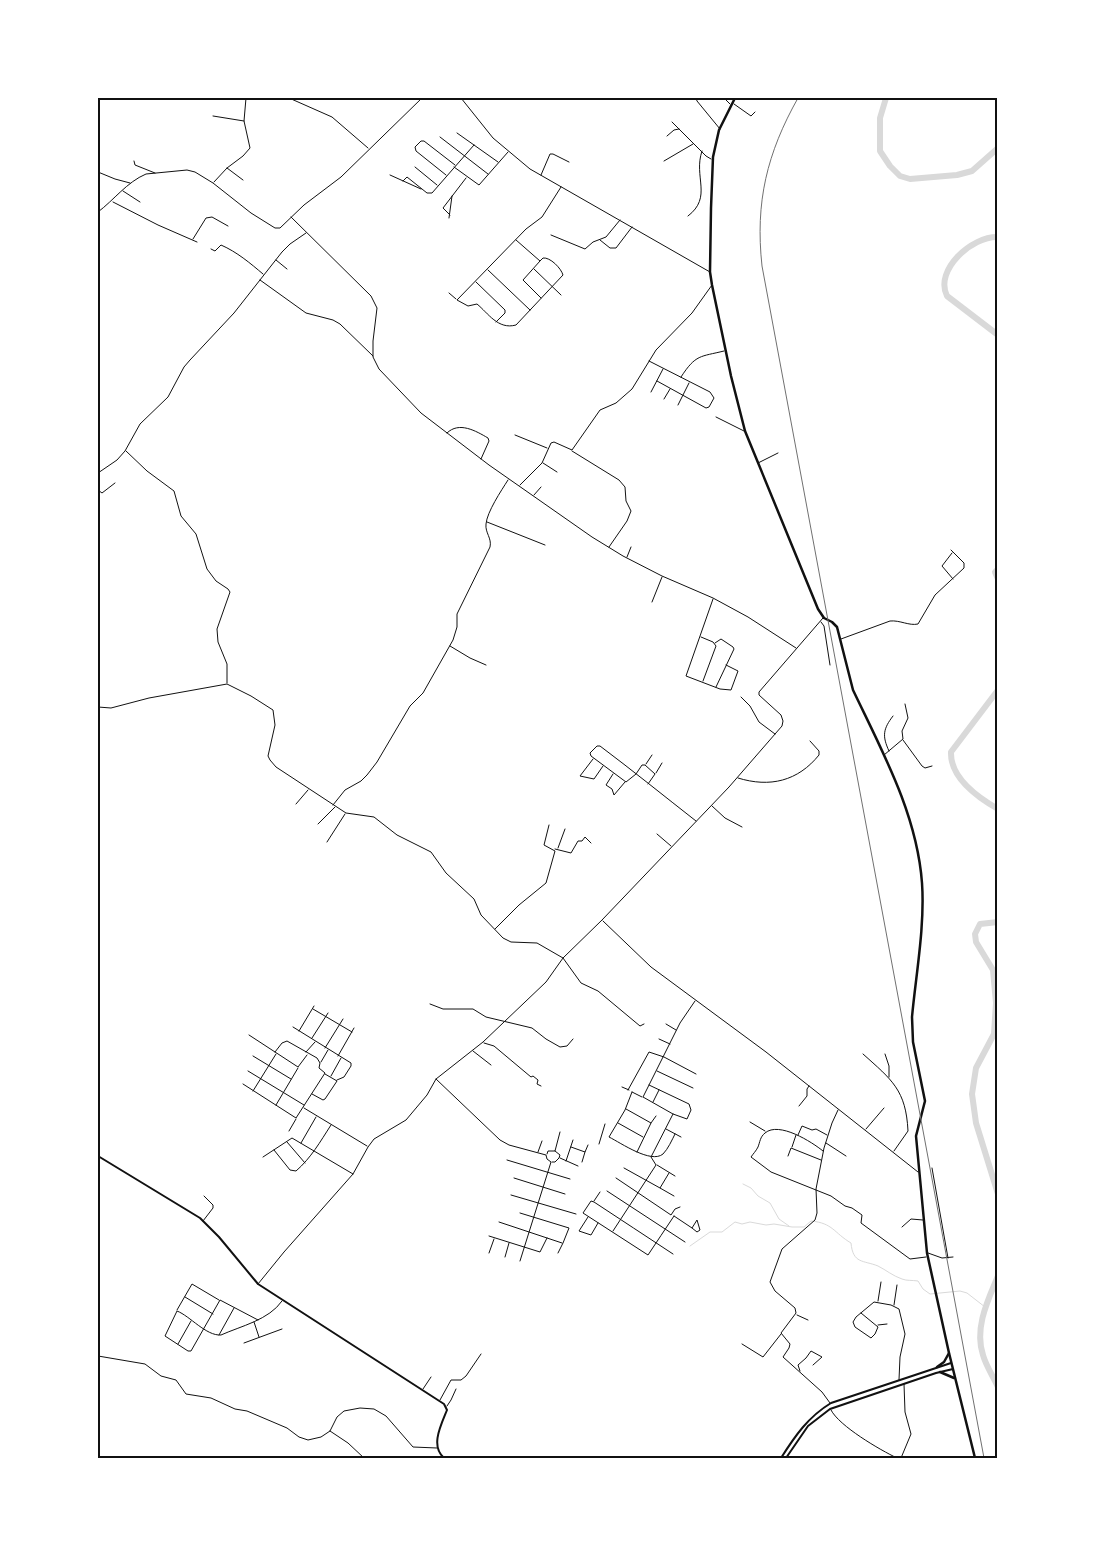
<svg xmlns="http://www.w3.org/2000/svg" width="1095" height="1556" font-family="'DejaVu Sans',sans-serif">
<style>
.lines{fill:none;stroke-linecap:round;stroke-linejoin:round}
.stream{stroke:#d9d9d9;stroke-width:1}
.river{stroke:#d9d9d9;stroke-width:6}
.minor{stroke:#111;stroke-width:1}
.tertiary{stroke:#111;stroke-width:2}
.primary{stroke:#111;stroke-width:2}
.trunk{stroke:#111;stroke-width:2.5}
.rail{stroke:#707070;stroke-width:1}
.neatline{fill:none;stroke:#111;stroke-width:2}
</style>
<rect width="100%" height="100%" fill="#fff"/>
<g class="lines">
<g class="stream">
<polyline points="743,1184 751,1188 758,1196 770,1203 779,1219 789,1226"/>
<path d="M690,1246L710,1232H722L735,1222L742,1224L750,1222L766,1225L774,1224L792,1227H804L811,1221C833,1223 834,1233 851,1243C853,1264 863,1260 878,1266C886,1270 893,1276 902,1279C907,1281 912,1280 918,1281L923,1289L930,1294L960,1291L967,1293L985,1307"/>
</g>
<g class="river">
<polyline points="886,98 880,118 880,151 890,166 900,176 910,179 957,175 972,171 998,148"/>
<path d="M998,237C972,236 934,270 947,296L998,335"/>
<polyline points="998,569 995,572 998,579"/>
<path d="M998,690L951,752C950,778 977,797 998,809"/>
<polyline points="998,922 980,924 975,934 976,942 993,970 996,1003 994,1034 976,1068 972,1094 976,1123 998,1194"/>
<path d="M998,1276C988,1300 974,1328 983,1355C986,1366 993,1376 998,1387"/>
</g>
<g class="minor">
<polyline points="289,98 332,117 368,148"/>
<polyline points="461,98 493,138 530,169 710,272"/>
<polyline points="696,98 697,101 720,129"/>
<polyline points="724,98 730,104"/>
<polyline points="734,104 751,116 755,112"/>
<polyline points="213,116 244,121"/>
<polyline points="672,122 706,156 711,159"/>
<polyline points="457,133 498,162"/>
<polyline points="667,136 674,130 679,129"/>
<polyline points="440,137 488,174"/>
<polyline points="134,161 135,165 155,173"/>
<polyline points="664,161 693,144"/>
<polyline points="415,167 437,185"/>
<polyline points="454,167 479,185 508,152"/>
<polyline points="227,168 243,180"/>
<polyline points="98,172 115,179 130,183"/>
<polyline points="390,175 421,189"/>
<polyline points="446,175 416,151 415,147 421,141 424,141 455,165"/>
<polyline points="541,175 550,154 553,154 569,162"/>
<polyline points="403,181 407,177 427,193 432,193 474,145"/>
<polyline points="214,182 227,168 243,156 250,148 244,121 246,98"/>
<polyline points="123,191 140,202"/>
<polyline points="113,202 158,225 197,242"/>
<path d="M98,212C114,200 127,182 146,174L187,170L195,172L213,183L251,213L275,228H280L304,205L341,177L422,98"/>
<polyline points="450,215 443,208 466,178"/>
<path d="M688,216C713,197 693,177 702,151"/>
<polyline points="291,217 371,296 377,308 373,341 373,357 379,369 421,413 489,465 592,537 623,556 662,576 713,598 748,617 796,648"/>
<polyline points="449,218 452,196"/>
<polyline points="551,235 585,249 593,242 606,237 620,220"/>
<polyline points="193,239 206,218 212,217 228,226"/>
<polyline points="516,240 540,261 523,280 541,298"/>
<polyline points="600,240 610,248 616,248 632,227"/>
<path d="M211,249L215,251L221,245C237,252 250,263 263,274"/>
<polyline points="276,260 287,269"/>
<path d="M540,261L543,258C550,257 561,268 563,275L516,325C498,330 488,313 477,304L468,306L457,300L526,229L542,217L561,187"/>
<polyline points="534,269 561,295"/>
<polyline points="488,270 530,310"/>
<polyline points="260,280 306,313 333,320 340,324 373,356"/>
<polyline points="476,282 505,310 505,313 496,322"/>
<polyline points="449,293 456,299"/>
<polyline points="649,361 710,392 714,398 709,407 706,408 657,381"/>
<path d="M681,377C696,354 700,357 724,351"/>
<polyline points="651,392 663,369"/>
<polyline points="664,399 670,389"/>
<polyline points="678,405 689,383"/>
<polyline points="716,417 744,431"/>
<path d="M447,433C459,421 476,431 488,438L489,441L481,459"/>
<polyline points="515,435 547,448"/>
<polyline points="126,451 147,471 174,491 181,516 196,534 207,569 216,581 228,589 230,592 217,629 218,642 227,664 227,683"/>
<polyline points="572,451 619,480 625,487 626,501 631,511 627,521 609,547"/>
<polyline points="543,463 557,472"/>
<polyline points="758,463 778,453"/>
<polyline points="98,473 117,460 125,451 140,424 168,397 184,367 190,360 234,313 282,252 290,244 306,233"/>
<polyline points="520,485 542,463 551,443 554,442 572,450 600,410 616,403 632,389 656,350 692,313 712,285"/>
<polyline points="98,490 102,493 115,483"/>
<polyline points="534,495 541,487"/>
<polyline points="487,522 545,545"/>
<polyline points="952,553 942,566 953,579"/>
<polyline points="627,557 631,547"/>
<polyline points="713,599 686,676 720,689 731,690 738,671 726,665"/>
<polyline points="652,602 662,577"/>
<polyline points="821,622 824,626 830,665"/>
<polyline points="701,637 713,642 716,646 703,681"/>
<path d="M841,639L890,621C900,620 909,626 918,624L935,595L964,568V563L951,550"/>
<polyline points="715,643 721,639 733,647 734,649 716,687"/>
<polyline points="450,646 470,658 486,665"/>
<polyline points="741,697 750,706 759,722 775,734"/>
<polyline points="98,707 111,708 149,698 227,684 251,696 273,710 275,725 268,756 270,760 276,767 346,813 374,817 397,835 431,852 446,873 474,899 481,915 503,938 511,942 537,943 563,958 581,983 598,991 640,1026 644,1024"/>
<polyline points="903,740 922,766 925,768 932,766"/>
<path d="M889,751C882,736 883,729 893,716"/>
<polyline points="884,755 903,739 902,731 908,718 905,704"/>
<polyline points="593,759 580,776 594,779 603,766"/>
<polyline points="646,764 652,755"/>
<polyline points="656,773 662,763"/>
<polyline points="613,774 606,785 612,789 614,795 625,782"/>
<path d="M738,778C770,788 798,781 819,755V751L810,741"/>
<path d="M648,784L655,774L645,765H642L636,774L626,782L591,756L590,753L597,746H600C632,770 664,796 696,821"/>
<polyline points="296,804 308,790"/>
<path d="M333,805L345,790L361,781L367,775L377,762L410,706L423,693L453,640L457,627V614L490,547C492,538 485,533 486,524C487,512 501,491 508,480"/>
<polyline points="712,806 725,818 742,827"/>
<polyline points="318,824 335,807"/>
<polyline points="657,834 671,846"/>
<polyline points="327,842 345,814"/>
<polyline points="558,848 565,829"/>
<polyline points="555,849 571,853 578,841 582,841 585,837 591,843"/>
<polyline points="603,921 651,967 766,1052 918,1172"/>
<polyline points="495,929 519,905 546,883 555,851 544,845 549,825"/>
<polyline points="430,1004 443,1009 473,1009 486,1017 532,1028 546,1039 560,1047 567,1046 573,1039"/>
<polyline points="313,1009 352,1032"/>
<polyline points="666,1024 676,1030"/>
<polyline points="293,1027 351,1063 351,1066 344,1077 337,1080"/>
<polyline points="299,1031 314,1006"/>
<polyline points="249,1035 298,1067 307,1055"/>
<polyline points="312,1038 328,1013"/>
<polyline points="659,1039 670,1044"/>
<polyline points="484,1043 494,1046 531,1077 533,1076 538,1080 537,1084 541,1086"/>
<polyline points="325,1048 343,1019"/>
<polyline points="473,1051 491,1065"/>
<polyline points="306,1052 315,1042"/>
<path d="M863,1054C892,1080 906,1090 908,1131L894,1151"/>
<polyline points="885,1054 889,1066 889,1077"/>
<polyline points="253,1056 291,1079"/>
<polyline points="338,1056 354,1028"/>
<polyline points="321,1062 328,1050"/>
<polyline points="248,1071 304,1105"/>
<polyline points="657,1071 693,1088"/>
<polyline points="331,1076 341,1058"/>
<polyline points="436,1079 500,1140 509,1145 546,1155 547,1159 551,1162 520,1261"/>
<polyline points="243,1084 296,1118 325,1073 319,1068 320,1063 317,1058 287,1041 282,1043 275,1052"/>
<polyline points="649,1085 689,1104 691,1110 687,1119 673,1114 643,1097 680,1023 695,1001"/>
<polyline points="622,1087 629,1090"/>
<polyline points="628,1090 649,1052 664,1057 696,1074"/>
<polyline points="253,1091 276,1054"/>
<path d="M632,1092L625,1110L609,1137C621,1143 651,1164 663,1154C668,1149 672,1140 675,1134"/>
<polyline points="632,1092 642,1097"/>
<polyline points="312,1094 323,1100 325,1099 337,1081 325,1074"/>
<polyline points="653,1102 659,1090"/>
<polyline points="276,1105 298,1068"/>
<polyline points="799,1106 807,1096 807,1089 809,1086"/>
<polyline points="304,1108 367,1146"/>
<polyline points="626,1109 651,1123 637,1152"/>
<polyline points="750,1122 765,1131"/>
<polyline points="618,1123 643,1137"/>
<polyline points="651,1123 656,1116"/>
<polyline points="666,1129 681,1137"/>
<polyline points="866,1129 884,1108"/>
<polyline points="289,1131 296,1119"/>
<polyline points="798,1135 802,1126 812,1130 816,1129 827,1135"/>
<polyline points="287,1142 305,1163"/>
<polyline points="301,1143 316,1117"/>
<polyline points="826,1143 846,1156"/>
<polyline points="599,1144 605,1124"/>
<polyline points="571,1147 585,1152 588,1145"/>
<polyline points="792,1147 796,1135"/>
<path d="M274,1150L290,1170L296,1171C311,1158 320,1142 331,1125"/>
<path d="M823,1151C812,1142 779,1121 765,1133C760,1137 760,1142 758,1147C756,1151 753,1154 751,1157L771,1172L831,1196L845,1206L852,1208L862,1215L861,1223L910,1259L926,1257"/>
<polyline points="538,1152 542,1141"/>
<polyline points="547,1154 548,1151 555,1151 560,1132"/>
<polyline points="788,1156 791,1148 821,1160"/>
<polyline points="263,1157 292,1138 353,1174"/>
<polyline points="560,1158 578,1166"/>
<polyline points="507,1160 570,1179"/>
<polyline points="566,1161 573,1140"/>
<polyline points="552,1162 555,1162 559,1158 560,1155 555,1151"/>
<polyline points="582,1162 585,1152"/>
<polyline points="657,1165 675,1176"/>
<polyline points="624,1168 660,1188"/>
<polyline points="932,1168 948,1258"/>
<polyline points="669,1173 660,1188 674,1196"/>
<polyline points="514,1178 565,1194"/>
<polyline points="616,1178 671,1215 675,1209 680,1207"/>
<polyline points="607,1191 685,1242"/>
<polyline points="511,1195 576,1214"/>
<polyline points="594,1201 600,1192"/>
<polyline points="520,1213 569,1228 563,1243 558,1253"/>
<polyline points="674,1216 692,1228 697,1220 700,1230 697,1232 692,1228"/>
<polyline points="588,1217 579,1231 591,1235 598,1223"/>
<polyline points="203,1221 213,1208 213,1205 204,1196"/>
<polyline points="499,1222 562,1243"/>
<polyline points="902,1227 911,1219 923,1220"/>
<polyline points="613,1231 656,1165 651,1157 673,1114"/>
<polyline points="489,1236 540,1252 547,1238"/>
<polyline points="489,1253 494,1239"/>
<polyline points="928,1253 942,1258 953,1257"/>
<path d="M673,1254C647,1237 620,1219 594,1202L591,1201L583,1213L648,1255C657,1242 665,1229 674,1216"/>
<polyline points="505,1257 509,1243"/>
<polyline points="258,1284 284,1252 353,1174 368,1147 374,1139 406,1120 427,1095 436,1079 483,1042 546,982 563,958 602,920 729,787 782,726 783,721 781,715 759,695 759,692 823,618"/>
<polyline points="185,1297 213,1314"/>
<polyline points="878,1301 881,1282"/>
<polyline points="894,1305 897,1285"/>
<polyline points="177,1310 192,1284 219,1300"/>
<polyline points="861,1313 878,1327 875,1334 871,1338 855,1327 853,1322 856,1317 874,1302 891,1305 899,1309 905,1334 900,1357 899,1380"/>
<polyline points="797,1315 808,1320"/>
<path d="M258,1320L220,1300L191,1351H188L165,1336L177,1311C190,1316 206,1336 221,1335C241,1326 269,1320 282,1301"/>
<polyline points="254,1322 259,1337"/>
<polyline points="878,1325 887,1324"/>
<polyline points="219,1335 234,1308"/>
<polyline points="244,1343 282,1329"/>
<polyline points="178,1344 191,1321"/>
<polyline points="742,1344 763,1357 781,1334"/>
<polyline points="98,1356 145,1364 161,1376 176,1380 186,1394 211,1398 235,1409 247,1411 287,1428 299,1437 308,1440 321,1437 330,1431 337,1417 344,1411 360,1408 374,1409 386,1416 413,1447 437,1448"/>
<polyline points="800,1371 798,1365 806,1358 811,1351 822,1357 813,1365"/>
<polyline points="423,1389 431,1377"/>
<polyline points="440,1400 451,1380 461,1380 466,1376 481,1354"/>
<polyline points="830,1403 822,1392 783,1357 789,1348 790,1344 781,1333 796,1313 795,1308 775,1291 770,1282 782,1249 815,1220 817,1213 816,1189 824,1148 832,1123 838,1110"/>
<polyline points="447,1406 451,1400 456,1389"/>
<path d="M831,1410C839,1426 880,1450 897,1458"/>
<polyline points="330,1431 348,1443 364,1458"/>
<polyline points="901,1458 911,1434 905,1412 904,1384"/>
</g>
<path class="tertiary" d="M98,1156L200,1218L219,1237L258,1284L444,1404L447,1410C441,1425 430,1446 444,1458"/>
<g class="primary">
<path d="M781,1458C795,1436 808,1417 831,1403L951,1363"/>
<polyline points="786,1458 808,1426 830,1409 936,1373 953,1369"/>
</g>
<g class="trunk">
<path d="M735,98L719,130L713,157L711,208L710,272L712,285L731,376L745,431L818,609L824,618L832,622L837,627L853,690C882,751 917,814 922,883C925,926 916,974 912,1017L913,1042L925,1101L916,1136L927,1253L949,1353L975,1458"/>
<polyline points="937,1367 944,1362 949,1353"/>
<polyline points="940,1372 954,1378"/>
</g>
<path class="rail" d="M798,98C767,153 755,202 762,266L984,1458"/>
</g>
<rect width="1095" height="1556" fill="none" stroke="#ffffff" stroke-width="198"/>
<rect x="99" y="99" width="897" height="1358" class="neatline"/>
</svg>
